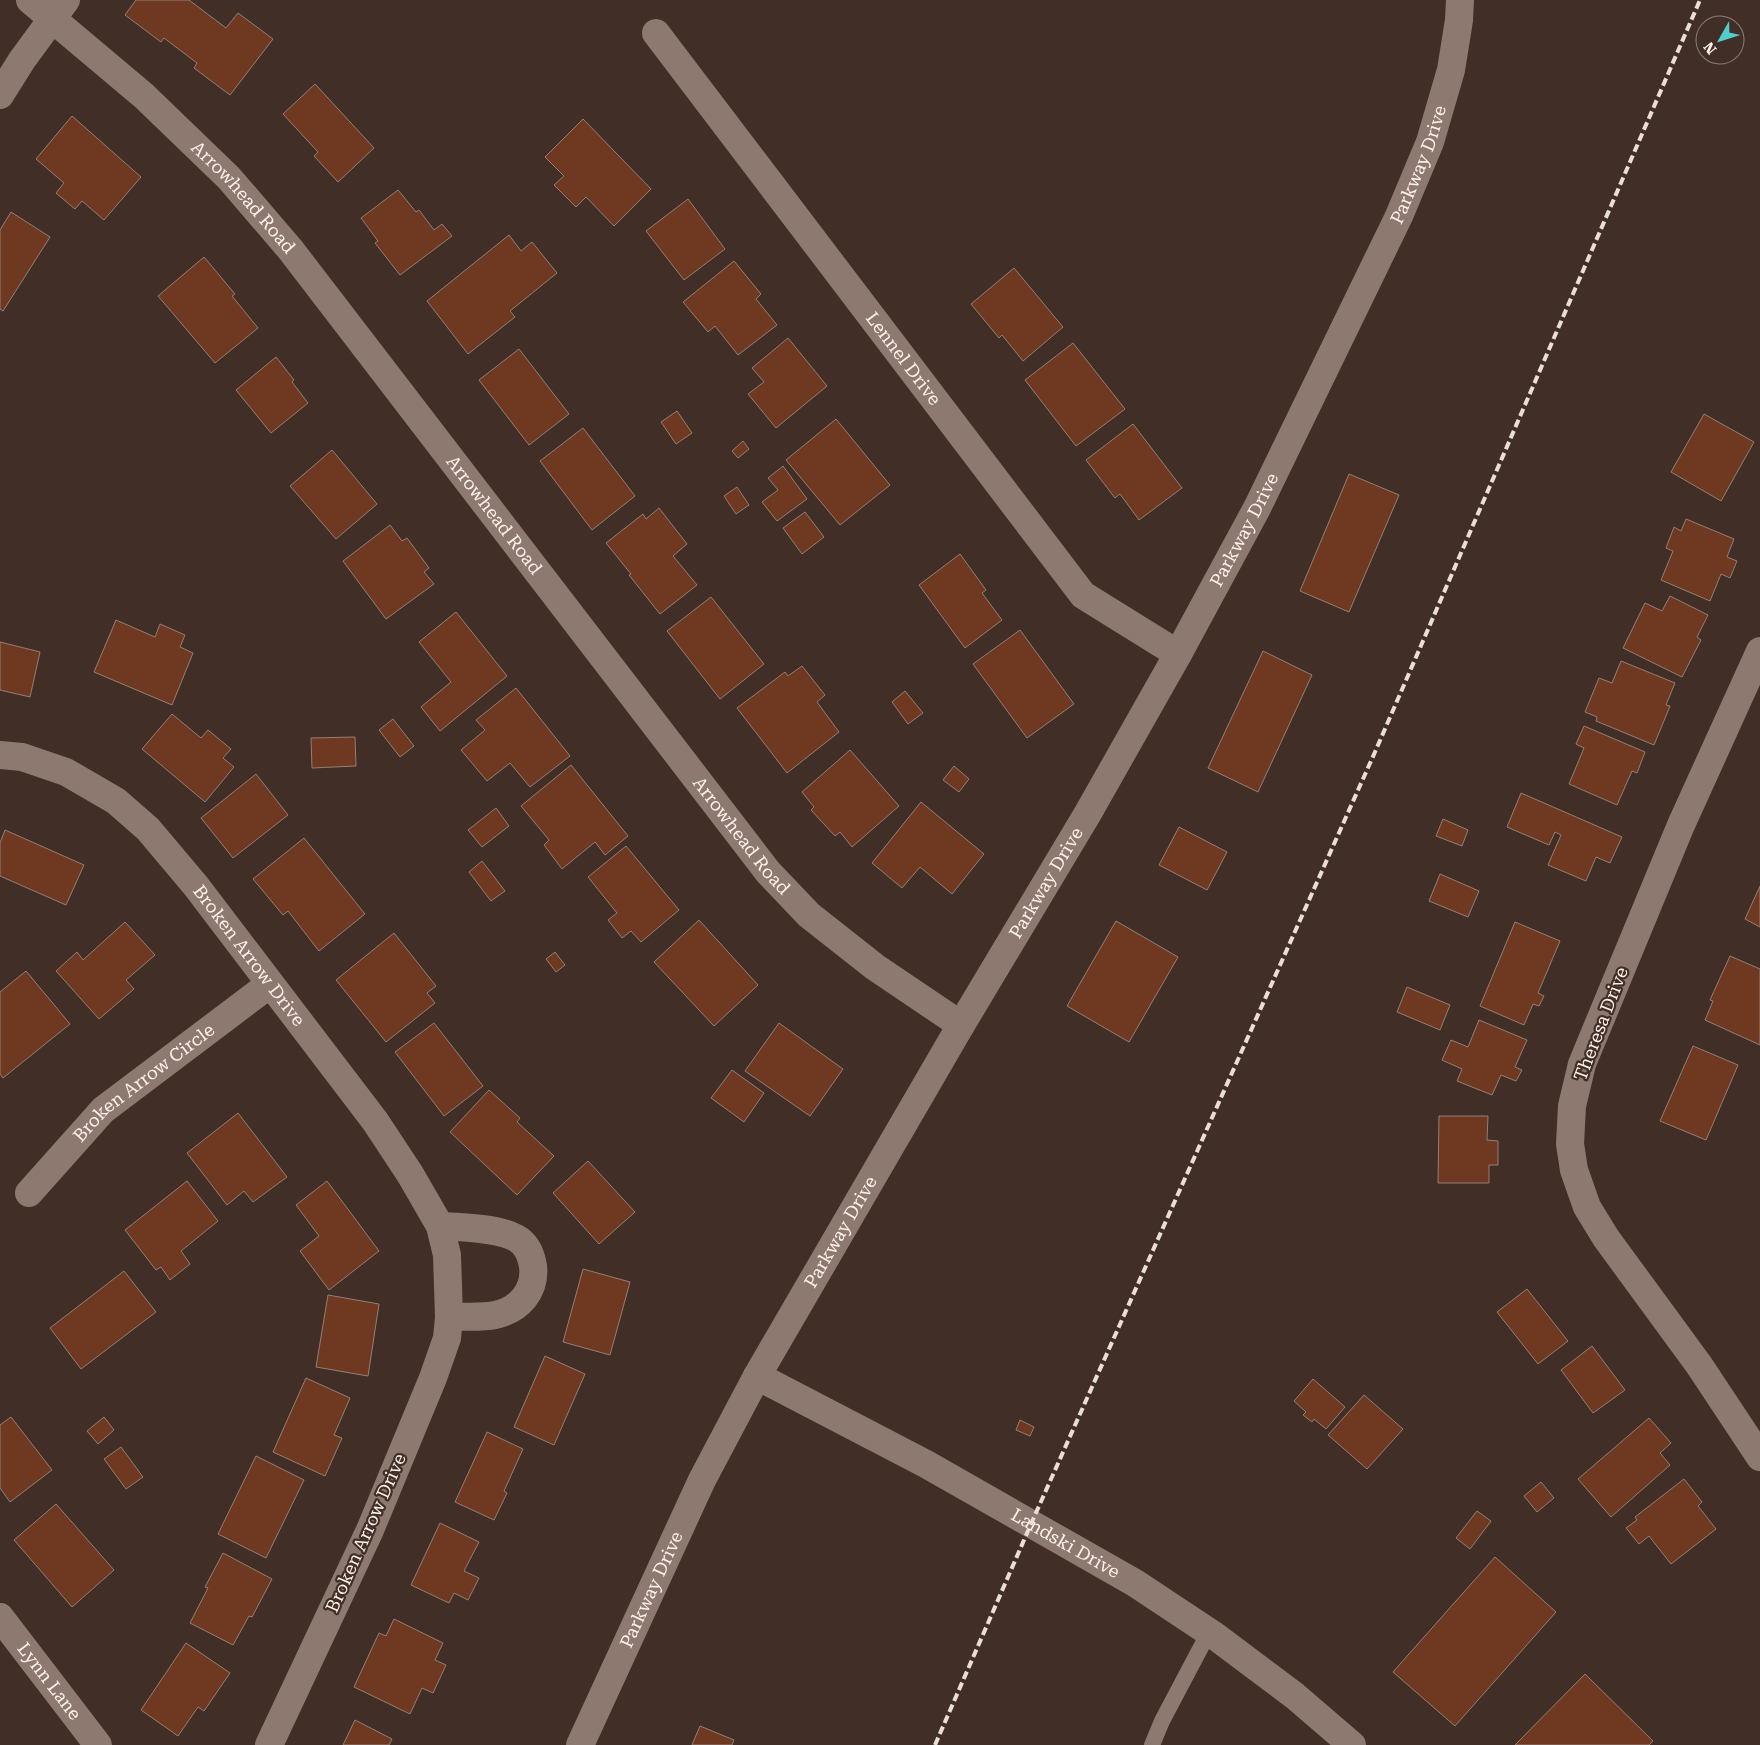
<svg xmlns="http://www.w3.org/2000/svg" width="1760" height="1745" font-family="'Roboto Serif',serif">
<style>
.building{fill:#6f3921;stroke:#947f76}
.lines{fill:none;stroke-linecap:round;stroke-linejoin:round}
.service{stroke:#8e7970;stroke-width:16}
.minor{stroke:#8e7970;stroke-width:28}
.tertiary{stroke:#8e7970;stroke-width:28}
.rail{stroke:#ebded9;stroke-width:4;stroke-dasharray:8 4;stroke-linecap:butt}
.labels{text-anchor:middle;stroke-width:4.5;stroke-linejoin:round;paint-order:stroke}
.street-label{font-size:18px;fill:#fef2ed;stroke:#412f27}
</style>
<rect width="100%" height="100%" fill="#412f27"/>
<g class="building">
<polygon points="136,0 189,0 226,28 238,13 273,39 230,95 194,68 197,63 164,38 161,42 125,15"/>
<polygon points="315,84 374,148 338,182 314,156 318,152 283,114"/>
<polygon points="72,116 141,177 104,220 82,201 75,209 56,193 64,183 36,159"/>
<polygon points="583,119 651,189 614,226 586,197 576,207 554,185 564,176 545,157"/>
<polygon points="398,190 416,212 419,210 434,230 442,224 452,236 400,275 375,243 378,241 361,218"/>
<polygon points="688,199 725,249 684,280 646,231"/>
<polygon points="11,212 50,237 3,311 0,309 0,230"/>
<polygon points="509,235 521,251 532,242 557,273 510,311 515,317 468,354 427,301"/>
<polygon points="204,257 235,294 232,296 258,328 215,363 158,296"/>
<polygon points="734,261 761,294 756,299 777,325 738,355 715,326 708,332 683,302"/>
<polygon points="1014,268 1063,327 1023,361 1002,335 999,338 971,304"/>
<polygon points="788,338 827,386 776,428 748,394 764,382 752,368"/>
<polygon points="1073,343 1125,409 1076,446 1025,380"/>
<polygon points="519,349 569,414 529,445 479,380"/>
<polygon points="276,357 294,380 292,382 308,403 271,433 236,390"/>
<polygon points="677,411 692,433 676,444 661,422"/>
<polygon points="1704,414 1754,442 1721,501 1671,472"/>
<polygon points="836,419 890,485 840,525 786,460"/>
<polygon points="1133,424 1182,488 1139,520 1120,494 1115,498 1086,460"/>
<polygon points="583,428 635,496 592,530 540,461"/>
<polygon points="743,441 749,449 738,458 732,451"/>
<polygon points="332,450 377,504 336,539 290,486"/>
<polygon points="783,466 807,499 777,521 762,502 778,490 768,478"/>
<polygon points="1349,474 1399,495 1349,612 1300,591"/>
<polygon points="737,487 749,505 736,514 724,496"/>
<polygon points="659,508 687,544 673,556 697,585 660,614 629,575 631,574 606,543 643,514 646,519"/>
<polygon points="805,512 824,537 802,554 783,528"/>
<polygon points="1686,519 1734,539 1727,557 1737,561 1730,578 1721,574 1710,601 1661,580 1673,551 1666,548 1674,527 1681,531"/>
<polygon points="390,525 402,541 407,538 429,568 424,572 434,584 386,619 343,561"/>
<polygon points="960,554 986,590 982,593 1002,620 965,648 919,585"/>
<polygon points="1670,596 1708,615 1697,637 1701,640 1682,677 1623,648 1645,603 1662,611"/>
<polygon points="711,597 764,664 720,699 667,631"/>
<polygon points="456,612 507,676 440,731 421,707 451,682 419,642"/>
<polygon points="116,620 155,637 160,624 185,635 180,647 193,653 172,705 94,672"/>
<polygon points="1020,630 1074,704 1027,738 973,664"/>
<polygon points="0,642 40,652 30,697 0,690"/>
<polygon points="1263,651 1312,675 1258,792 1208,768"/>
<polygon points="1621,661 1675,683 1666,705 1670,706 1654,745 1596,721 1597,717 1585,712 1599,678 1612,683"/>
<polygon points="802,666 825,695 817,702 839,732 787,773 737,708 785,672 788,676"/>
<polygon points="516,688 570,756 530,787 510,763 487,781 461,750 485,730 476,720"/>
<polygon points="905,691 923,713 908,724 892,702"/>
<polygon points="172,714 201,738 208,730 231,749 223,758 234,767 205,802 142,749"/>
<polygon points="393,719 414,746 400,757 379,730"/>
<polygon points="1584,726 1645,752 1637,773 1632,771 1617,805 1569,784 1584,748 1576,744"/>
<polygon points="355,737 356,766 312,768 311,738"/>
<polygon points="850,750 899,806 852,847 840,832 835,836 811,810 814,807 802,792"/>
<polygon points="571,765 628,836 605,855 595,842 562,869 544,845 549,840 521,806"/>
<polygon points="954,766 969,779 959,792 943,780"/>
<polygon points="256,774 288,815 233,858 201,818"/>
<polygon points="1521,793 1622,837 1610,863 1596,857 1586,881 1548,865 1561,835 1555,832 1549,845 1507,827"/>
<polygon points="921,802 984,854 952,894 920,867 902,888 872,863"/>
<polygon points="496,808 509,826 482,847 468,830"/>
<polygon points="1443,819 1468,830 1462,846 1436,836"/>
<polygon points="1179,827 1227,852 1207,890 1159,865"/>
<polygon points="5,830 84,865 66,905 0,876 0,843"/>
<polygon points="304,838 365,914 319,951 288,911 283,915 253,879"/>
<polygon points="626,846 679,910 641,942 631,931 622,938 608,920 617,913 588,877"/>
<polygon points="482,861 505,891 491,901 469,872"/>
<polygon points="1440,874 1479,891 1468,917 1429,901"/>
<polygon points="1760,886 1760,927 1745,919"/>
<polygon points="699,920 758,985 714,1026 654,962"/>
<polygon points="1116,921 1178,957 1129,1042 1067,1006"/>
<polygon points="125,922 155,955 126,980 134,989 99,1019 56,971 77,952 83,960"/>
<polygon points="1515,922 1560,941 1538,993 1544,996 1539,1006 1533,1004 1524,1025 1480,1006"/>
<polygon points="394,933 436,986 427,993 435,1003 386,1042 336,980"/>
<polygon points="555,952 565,965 556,972 546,959"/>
<polygon points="1730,956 1760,969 1760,1045 1705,1020 1713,1001 1710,1000"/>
<polygon points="26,971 70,1024 3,1078 0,1074 0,992"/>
<polygon points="1407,987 1450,1005 1440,1030 1397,1012"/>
<polygon points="1479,1020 1527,1040 1515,1067 1522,1070 1516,1081 1501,1075 1492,1095 1457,1081 1462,1069 1442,1060 1451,1040 1468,1047"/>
<polygon points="434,1023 483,1086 444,1116 395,1052"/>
<polygon points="779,1023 843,1069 810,1116 745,1071"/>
<polygon points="1693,1046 1738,1065 1706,1140 1660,1121"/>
<polygon points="732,1070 764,1093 744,1122 711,1098"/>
<polygon points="489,1090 520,1118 517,1122 554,1156 517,1195 450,1132"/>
<polygon points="238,1113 287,1177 253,1202 244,1191 227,1205 187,1153"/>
<polygon points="1439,1116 1488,1116 1487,1140 1498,1141 1498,1165 1489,1165 1489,1183 1438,1183"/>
<polygon points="588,1161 635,1212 599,1244 553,1193"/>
<polygon points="187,1181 218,1221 181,1251 190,1264 170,1280 161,1267 156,1270 125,1230"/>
<polygon points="327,1181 379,1251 329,1290 300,1251 319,1236 296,1205"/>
<polygon points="583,1269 630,1282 610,1355 563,1342"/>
<polygon points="124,1271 156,1312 81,1369 50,1328"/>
<polygon points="1527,1289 1568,1341 1538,1364 1497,1312"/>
<polygon points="328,1295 379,1304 368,1376 316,1367"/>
<polygon points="1592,1346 1625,1390 1593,1413 1561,1370"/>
<polygon points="545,1356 585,1374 554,1445 514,1427"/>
<polygon points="306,1378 350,1398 334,1435 342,1438 325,1476 273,1452"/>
<polygon points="1313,1379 1345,1407 1326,1429 1314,1419 1312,1422 1303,1415 1306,1412 1294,1401"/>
<polygon points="1364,1395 1403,1429 1367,1469 1328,1435"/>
<polygon points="11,1417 52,1470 10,1502 0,1488 0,1425"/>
<polygon points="104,1417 114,1430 98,1444 87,1431"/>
<polygon points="1649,1418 1671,1443 1660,1453 1670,1465 1611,1517 1578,1479"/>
<polygon points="1020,1420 1034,1427 1030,1436 1016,1430"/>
<polygon points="487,1432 523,1449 504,1491 507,1493 494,1520 455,1502"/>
<polygon points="121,1447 143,1477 126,1489 104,1459"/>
<polygon points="256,1456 304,1480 266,1558 218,1534"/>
<polygon points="1684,1479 1702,1502 1698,1506 1716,1529 1671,1564 1649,1536 1639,1544 1626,1528 1637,1520 1635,1517"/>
<polygon points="1541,1482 1554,1498 1537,1512 1524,1496"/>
<polygon points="56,1504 114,1570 72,1607 14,1540"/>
<polygon points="1477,1511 1491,1521 1470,1549 1456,1538"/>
<polygon points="440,1523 479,1542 464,1571 479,1578 468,1600 454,1593 449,1603 411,1585"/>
<polygon points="223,1553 272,1579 252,1617 249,1616 233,1645 190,1623 208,1588 205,1587"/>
<polygon points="1495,1557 1556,1612 1455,1726 1393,1672"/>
<polygon points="394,1619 443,1643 435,1660 446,1665 433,1693 422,1688 410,1714 354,1687 379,1633 386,1636"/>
<polygon points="186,1643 230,1673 204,1711 198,1707 178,1736 141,1710"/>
<polygon points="1585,1674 1653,1741 1649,1745 1515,1745"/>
<polygon points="355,1720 392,1739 389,1745 343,1745"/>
<polygon points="700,1726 734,1740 732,1745 692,1745"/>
</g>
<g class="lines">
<polyline class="service" points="1152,1745 1162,1721 1209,1632"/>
<g class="minor">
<path id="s1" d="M30,0L144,96L229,178L290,249L768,872L809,915L875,967L961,1025"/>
<path id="s2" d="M656,33L1083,595L1178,654"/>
<polyline points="0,95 22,60 66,0"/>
<polyline points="1760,651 1681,825 1582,1064 1572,1106 1570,1144 1574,1170 1587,1207 1606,1238 1699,1365 1760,1457"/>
<path id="s3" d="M0,755L22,757L66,772L116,801L148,829L196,886L375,1121L410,1174L440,1226L447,1255L449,1317L447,1338L433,1378L370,1530L269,1745"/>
<path id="s4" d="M29,1193L103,1110L270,984"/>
<path d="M440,1226C461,1227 498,1228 516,1238C527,1244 531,1254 533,1266C536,1291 519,1310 495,1315C480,1318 464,1316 449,1317"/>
<path id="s5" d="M757,1376L926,1464L1135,1583L1215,1636L1295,1696L1352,1745"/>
<path id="s6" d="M0,1617L98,1745"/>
</g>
<path class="tertiary" id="s7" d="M580,1745L702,1480L757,1376L961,1025L1088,813L1178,654L1257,508L1399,216L1430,142L1451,70L1459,20L1460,0"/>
<polyline class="rail" points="935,1745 1031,1524 1375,752 1700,0"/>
</g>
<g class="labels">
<g class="street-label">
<text dy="6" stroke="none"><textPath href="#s7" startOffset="1791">Parkway Drive</textPath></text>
<text dy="6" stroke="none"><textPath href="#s1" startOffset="291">Arrowhead Road</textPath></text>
<text dy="6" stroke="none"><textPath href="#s2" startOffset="409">Lennel Drive</textPath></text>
<text dy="6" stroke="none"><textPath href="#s1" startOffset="696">Arrowhead Road</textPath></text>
<text dy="6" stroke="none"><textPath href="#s7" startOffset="1386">Parkway Drive</textPath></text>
<text dy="6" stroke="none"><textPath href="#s1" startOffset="1101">Arrowhead Road</textPath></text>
<text dy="6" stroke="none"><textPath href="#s7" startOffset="981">Parkway Drive</textPath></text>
<text dy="6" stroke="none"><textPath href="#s3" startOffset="331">Broken Arrow Drive</textPath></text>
<text transform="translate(1601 1024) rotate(-69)" y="6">Theresa Drive</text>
<text dy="6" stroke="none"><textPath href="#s4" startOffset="160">Broken Arrow Circle</textPath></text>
<text dy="6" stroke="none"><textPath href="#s7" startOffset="576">Parkway Drive</textPath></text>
<text transform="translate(366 1533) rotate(-66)" y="6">Broken Arrow Drive</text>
<text dy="6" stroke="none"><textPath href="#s5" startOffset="351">Landski Drive</textPath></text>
<text dy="6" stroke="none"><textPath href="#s7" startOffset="171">Parkway Drive</textPath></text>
<text dy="6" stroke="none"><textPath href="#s6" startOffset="81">Lynn Lane</textPath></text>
</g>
</g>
<g transform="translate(1720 40) rotate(231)"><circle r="24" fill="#412f27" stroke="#8d7d76"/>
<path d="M0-4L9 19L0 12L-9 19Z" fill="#52cdcc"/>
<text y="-8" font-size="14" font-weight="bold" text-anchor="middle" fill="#fef2ed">N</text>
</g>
</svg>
